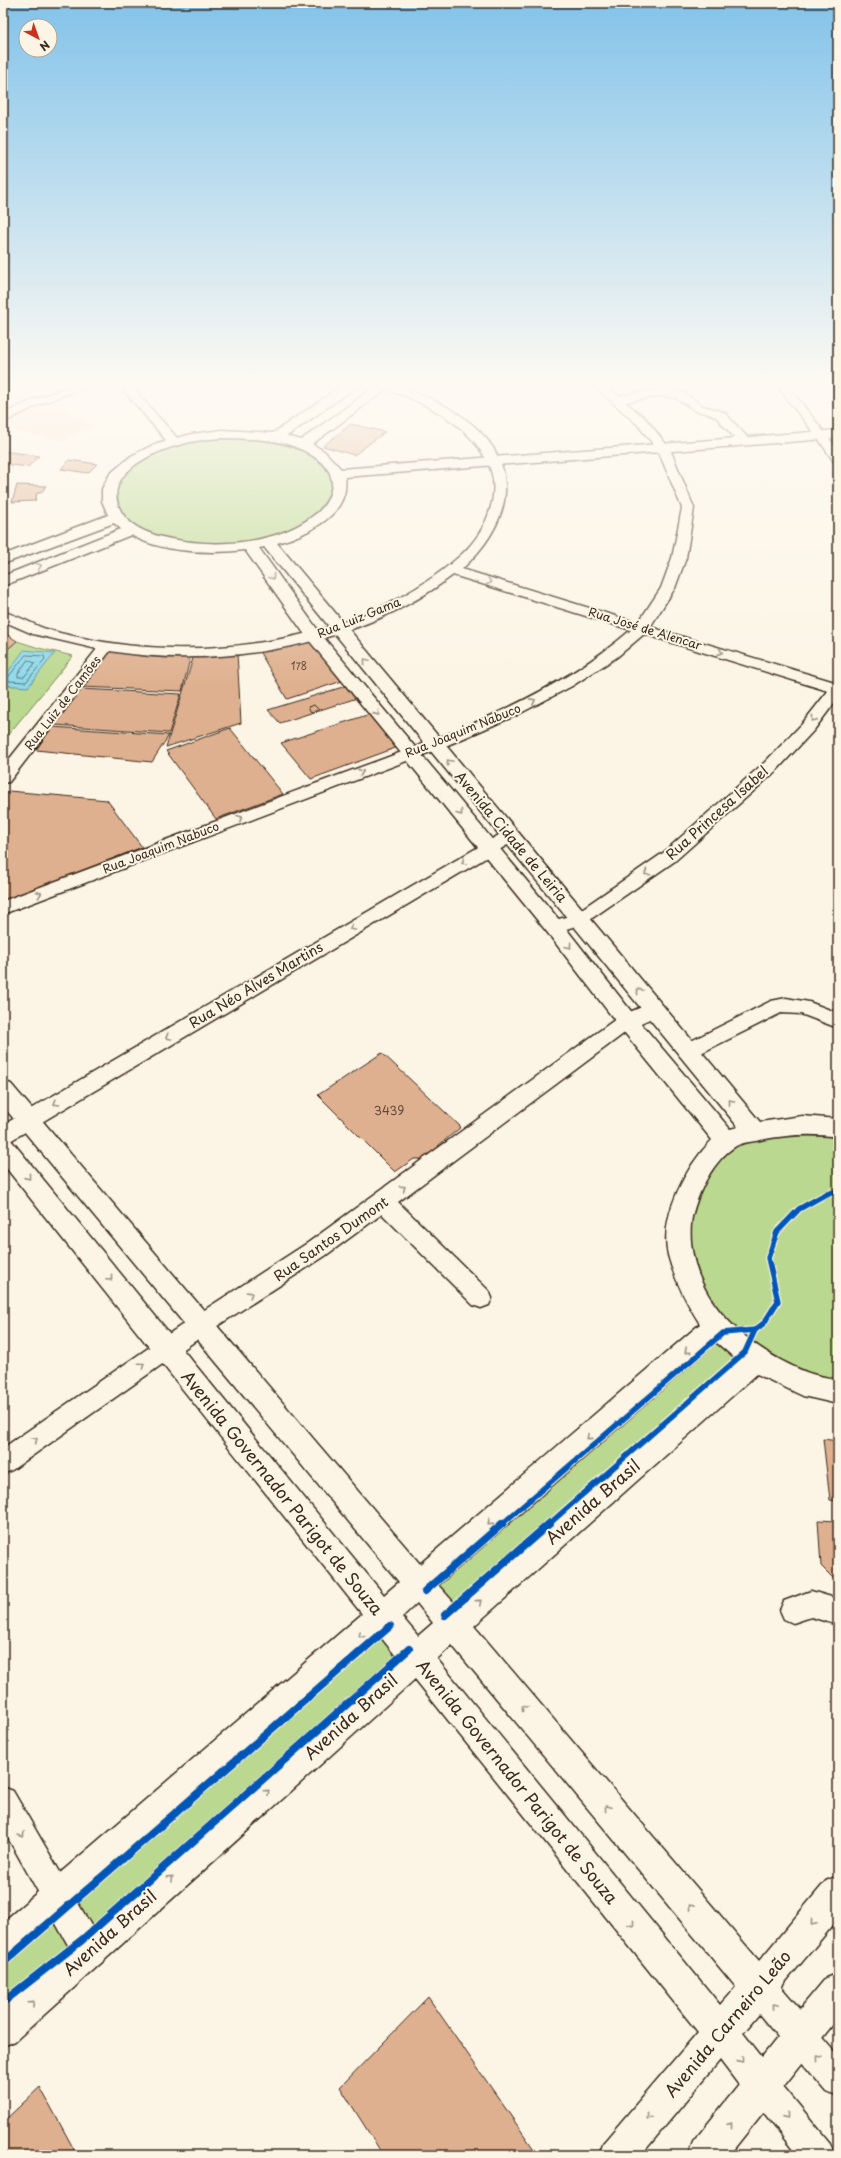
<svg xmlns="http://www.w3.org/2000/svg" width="841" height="2158" font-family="'Playpen Sans',sans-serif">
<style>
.built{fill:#f3e0cb}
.green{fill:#bbd890;stroke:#7b8157}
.water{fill:#8dd9ec;stroke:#6c939a}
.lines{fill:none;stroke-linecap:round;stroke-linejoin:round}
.shore{stroke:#5c7070;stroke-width:1}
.building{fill:#deb08f;stroke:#3b2a1e}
.minor-casing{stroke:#3b2a1e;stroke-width:3}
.major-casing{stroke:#3b2a1e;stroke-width:3}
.minor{fill:#fcf5e5;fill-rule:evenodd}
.major{fill:#fcf5e5;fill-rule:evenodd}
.cycleway-far1-casing{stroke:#fcf5e5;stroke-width:8}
.cycleway-casing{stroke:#fcf5e5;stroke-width:10}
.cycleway-far1{stroke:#0057b8;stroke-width:5.5}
.cycleway{stroke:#0057b8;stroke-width:8}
.oneway{stroke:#9c9082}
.labels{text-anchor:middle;stroke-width:4;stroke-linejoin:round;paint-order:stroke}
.far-number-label{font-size:10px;fill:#644c3a}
.far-street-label{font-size:12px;fill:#3b2a1e;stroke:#fcf5e5}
.number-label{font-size:12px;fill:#644c3a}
.street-label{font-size:14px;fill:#3b2a1e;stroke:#fcf5e5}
.near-street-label{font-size:17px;fill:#3b2a1e;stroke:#fcf5e5}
</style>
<rect width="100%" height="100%" fill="#fcf5e5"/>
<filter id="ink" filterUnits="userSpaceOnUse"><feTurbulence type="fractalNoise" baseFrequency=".025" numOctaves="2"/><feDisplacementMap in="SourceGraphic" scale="8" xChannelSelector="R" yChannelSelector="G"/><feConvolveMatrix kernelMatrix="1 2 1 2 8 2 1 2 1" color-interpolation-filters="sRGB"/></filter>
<g filter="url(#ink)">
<polygon class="built" points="48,398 95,426 69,437 63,442 3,427 3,419"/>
<g class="green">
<polygon points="222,434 302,445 339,476 319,519 267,541 200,547 149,538 109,505 118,473 160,447"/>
<polygon points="17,641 39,648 73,656 3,741 3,653"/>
<polygon points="838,1128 838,1392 745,1352 445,1615 425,1591 722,1333 678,1228 726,1141"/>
<polygon points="390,1626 409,1649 82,1940 3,2002 3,1963"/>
</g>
<polygon class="water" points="24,650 55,653 28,687 3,685 3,679"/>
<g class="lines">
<g class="shore">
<polygon points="26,655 44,656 45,659 26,682 9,681 8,678"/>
<polygon points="28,660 35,663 24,677 18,677 18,674"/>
</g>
</g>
<g class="building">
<polygon points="351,424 385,432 354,455 323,446"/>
<polygon points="3,451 39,456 28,467 3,464"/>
<polygon points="69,460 97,464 88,473 61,469"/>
<polygon points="17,485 46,486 41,493 37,493 35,501 12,502"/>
<polygon points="3,632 17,641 3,653"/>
<polygon points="312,641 342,681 287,699 259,651"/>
<polygon points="110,648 191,655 182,691 80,687"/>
<polygon points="237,652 241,723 166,747 194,655"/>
<polygon points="346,686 357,698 280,723 268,710"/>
<polygon points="80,689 181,694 169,733 55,725"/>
<polygon points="314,705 319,710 311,712 308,707"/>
<polygon points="370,714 398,747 311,779 281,743"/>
<polygon points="52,727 169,735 152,762 36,750"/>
<polygon points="230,728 283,794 216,819 166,751"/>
<polygon points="9,791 107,800 142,847 3,902 3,798"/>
<polygon points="382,1053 461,1127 438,1146 442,1150 422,1159 414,1159 395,1172 318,1095"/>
<polygon points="823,1439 838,1441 838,1501 830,1500"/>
<polygon points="818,1520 838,1521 838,1583 821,1566"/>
<polygon points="428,1997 538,2155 383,2155 340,2087"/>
<polygon points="40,2087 77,2155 3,2155 3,2122"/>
</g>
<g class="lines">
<defs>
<g id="minor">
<polygon points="71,386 88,386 38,405 3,423 3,414 30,401"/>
<polygon points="120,386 131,386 178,439 180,442 178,445 170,445"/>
<path d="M382,386C405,386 424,395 445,406C521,448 523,512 462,569L638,623L661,588L672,558L682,508L658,450L637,424L594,386H606L619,396L661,389L684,393L703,406L724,412L748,438L750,441L748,444H740L716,417L706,413L696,411L676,398L661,396L625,402L645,418L670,449L694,508L686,558L675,588L650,627L838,683V698L814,730L777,770L675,861L585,923L554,933L548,932L545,927L548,922L573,915L663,853L765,762L802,724L828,691L644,634L617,657L572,686L517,715L441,748L3,914V901C110,861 216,821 323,781C430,741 544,705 631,630L453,575C363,645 222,670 110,651L9,782L3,783V767L97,649L33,634L3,621V612C17,615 30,623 43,628C55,632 67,635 78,637C204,665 365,642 462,554C487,531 504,490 486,459C469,428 439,411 408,397C400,394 388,392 382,386Z"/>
<polygon points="777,386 788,386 838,450 838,463 834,462 817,437"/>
<polygon points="510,830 516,832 518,836 516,840 10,1141 3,1143 3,1125 504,832"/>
<polygon points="786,998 809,1002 838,1013 838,1028 801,1014 781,1013 695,1056 688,1059 681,1056 678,1051 681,1046 771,1001"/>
<polygon points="654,1002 661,1004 664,1009 661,1014 634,1026 398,1202 489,1291 492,1298 489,1305 481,1308 473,1305 382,1214 325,1256 208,1332 12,1470 3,1474 3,1448 192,1318 309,1242 620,1016"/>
<polygon points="811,1591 838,1599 838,1625 811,1617 793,1623 784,1619 780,1610 784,1601"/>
<polygon points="3,1787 13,1791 100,1941 104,1952 100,1963 89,1967 78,1963 3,1829"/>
<polygon points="800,2020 811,2025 838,2056 838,2097 827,2092 789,2047 784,2036 789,2025"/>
<polygon points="762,2069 773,2074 830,2143 835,2155 797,2155 751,2096 746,2085 751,2074"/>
</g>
<path id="major" d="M342,386H357L287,436L301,440L376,386H391L312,444L324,451L341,469L838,430V438L345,477C351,515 306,535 277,543L760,1122L802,1116L838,1119V1137C811,1133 786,1135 760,1140C752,1142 743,1142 736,1146C713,1160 698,1192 692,1217C688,1238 693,1264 702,1283C720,1323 765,1356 806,1372C816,1376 827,1377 838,1380V1404L803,1396L757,1374L474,1626L759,1961L826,1881L838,1876V1919L781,1987L800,2009L826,1978L838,1973V2018L729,2155H688L693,2142L739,2085L720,2060L641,2155H599L604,2142L698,2032L415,1679L15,2041L3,2046V2006L396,1656L380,1636L15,1956L3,1961V1922L362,1614L3,1164V1138L11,1140L384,1595L399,1582L3,1106V1081L11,1084L420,1564L700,1324C686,1302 675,1281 668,1255C659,1217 686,1166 712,1140L620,1027L547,932L308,639L245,550C212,554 161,553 131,535L3,586V576L121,529L114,523L3,564V555L108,515L102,501V489L110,474L131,456L157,443L192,434L222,430L273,433ZM222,438C257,439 294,438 322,463C328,468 332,475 332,484C331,495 326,505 317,513C278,545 218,548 171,539C151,535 127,527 119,507C104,472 157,450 183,444C196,440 209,439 222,438ZM264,547L738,1127L730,1129L634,1015L561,922L320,633L259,548ZM716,1342L737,1360L455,1604L438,1585ZM417,1603L433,1623L418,1636L402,1617ZM452,1645L736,1987L720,2005L437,1659ZM759,2014L778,2037L762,2057L743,2033Z"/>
</defs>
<use href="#minor" class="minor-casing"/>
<use href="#major" class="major-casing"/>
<use href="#minor" class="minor"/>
<use href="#major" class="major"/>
<defs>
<g id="cycleway-far1">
<polyline points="755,1330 764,1323 778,1301 768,1258 777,1232 799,1209 824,1195 838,1191"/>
<polyline points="502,1524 723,1333 755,1330 745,1352 549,1524"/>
</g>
<g id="cycleway">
<polyline points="425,1591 503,1523"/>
<polyline points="445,1615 550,1523"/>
<polyline points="3,1963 390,1626"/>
<polyline points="3,2002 82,1940 409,1649"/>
</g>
</defs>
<use href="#cycleway-far1" class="cycleway-far1-casing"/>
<use href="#cycleway" class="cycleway-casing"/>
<use href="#cycleway-far1" class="cycleway-far1"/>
<use href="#cycleway" class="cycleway"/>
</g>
<defs><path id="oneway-chevron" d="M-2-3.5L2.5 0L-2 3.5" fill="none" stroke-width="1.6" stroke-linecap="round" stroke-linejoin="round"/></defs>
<g class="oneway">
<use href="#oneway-chevron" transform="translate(39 566) rotate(-21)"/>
<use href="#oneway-chevron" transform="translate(272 577) rotate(54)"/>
<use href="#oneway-chevron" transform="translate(489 582) rotate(17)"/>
<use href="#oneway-chevron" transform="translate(720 652) rotate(17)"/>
<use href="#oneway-chevron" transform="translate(366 661) rotate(-130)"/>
<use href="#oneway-chevron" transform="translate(533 701) rotate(-28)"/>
<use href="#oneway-chevron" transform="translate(377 713) rotate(51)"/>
<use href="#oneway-chevron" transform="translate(814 719) rotate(128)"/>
<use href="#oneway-chevron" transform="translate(449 762) rotate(-130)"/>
<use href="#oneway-chevron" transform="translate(361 772) rotate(-21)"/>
<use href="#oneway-chevron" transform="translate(460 813) rotate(52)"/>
<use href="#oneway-chevron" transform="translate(240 818) rotate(-21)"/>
<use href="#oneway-chevron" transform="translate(464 862) rotate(149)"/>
<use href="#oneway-chevron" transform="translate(647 873) rotate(145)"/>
<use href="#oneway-chevron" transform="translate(39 894) rotate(-21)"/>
<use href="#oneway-chevron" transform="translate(352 928) rotate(149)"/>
<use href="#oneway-chevron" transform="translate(569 946) rotate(52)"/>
<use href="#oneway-chevron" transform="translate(639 991) rotate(-130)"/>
<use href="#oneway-chevron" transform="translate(168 1037) rotate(149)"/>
<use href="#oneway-chevron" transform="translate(731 1102) rotate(-130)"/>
<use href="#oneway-chevron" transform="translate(56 1103) rotate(149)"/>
<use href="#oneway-chevron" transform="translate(28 1177) rotate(51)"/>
<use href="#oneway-chevron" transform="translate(403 1188) rotate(-37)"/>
<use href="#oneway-chevron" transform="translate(110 1278) rotate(51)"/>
<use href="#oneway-chevron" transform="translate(250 1294) rotate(-32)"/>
<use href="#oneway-chevron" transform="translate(687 1351) rotate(139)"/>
<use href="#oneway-chevron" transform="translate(142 1365) rotate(-35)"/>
<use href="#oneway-chevron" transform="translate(589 1437) rotate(139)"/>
<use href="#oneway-chevron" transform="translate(35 1440) rotate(-35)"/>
<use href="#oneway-chevron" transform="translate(490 1522) rotate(139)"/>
<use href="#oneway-chevron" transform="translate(479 1602) rotate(-41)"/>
<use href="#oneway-chevron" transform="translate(361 1635) rotate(139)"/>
<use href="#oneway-chevron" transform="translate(524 1708) rotate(-130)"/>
<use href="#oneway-chevron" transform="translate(267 1792) rotate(-42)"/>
<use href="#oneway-chevron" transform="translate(607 1808) rotate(-130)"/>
<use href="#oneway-chevron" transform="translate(22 1835) rotate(60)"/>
<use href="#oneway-chevron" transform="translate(171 1878) rotate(-42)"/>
<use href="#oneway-chevron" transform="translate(691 1907) rotate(-130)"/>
<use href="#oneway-chevron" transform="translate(813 1923) rotate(130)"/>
<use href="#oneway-chevron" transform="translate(632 1924) rotate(51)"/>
<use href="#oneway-chevron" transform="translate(32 2003) rotate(-42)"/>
<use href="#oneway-chevron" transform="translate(775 2006) rotate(-130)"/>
<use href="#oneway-chevron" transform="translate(819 2058) rotate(-130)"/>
<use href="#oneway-chevron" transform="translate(741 2060) rotate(51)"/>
<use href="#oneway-chevron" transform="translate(786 2116) rotate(51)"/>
<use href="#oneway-chevron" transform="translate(649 2117) rotate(130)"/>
<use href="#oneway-chevron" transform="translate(730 2125) rotate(-51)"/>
</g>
</g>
<linearGradient id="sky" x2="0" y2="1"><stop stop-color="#83c3ea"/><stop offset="0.56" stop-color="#fefaf3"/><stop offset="1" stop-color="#fefaf3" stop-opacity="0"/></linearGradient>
<rect width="841" height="688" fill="url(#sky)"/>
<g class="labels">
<g class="far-number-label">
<text x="299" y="670">178</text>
</g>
<g class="far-street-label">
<text transform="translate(359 618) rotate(-22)" y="4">Rua Luiz Gama</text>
<text transform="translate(645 629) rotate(17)" y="4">Rua José de Alencar</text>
<text transform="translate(63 703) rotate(-52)" y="4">Rua Luiz de Camões</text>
<text transform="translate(463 731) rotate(-22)" y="4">Rua Joaquim Nabuco</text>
<text transform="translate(161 848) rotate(-21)" y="4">Rua Joaquim Nabuco</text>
</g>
<g class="number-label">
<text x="389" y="1115">3439</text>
</g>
<g class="street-label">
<text transform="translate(717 813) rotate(-42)" y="5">Rua Princesa Isabel</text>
<text transform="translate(511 837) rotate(50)" y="5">Avenida Cidade de Leiria</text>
<text transform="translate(256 985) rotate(-31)" y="5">Rua Néo Alves Martins</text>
<text transform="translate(331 1239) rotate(-35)" y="5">Rua Santos Dumont</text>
</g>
<g class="near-street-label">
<text transform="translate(282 1493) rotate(51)" y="6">Avenida Governador Parigot de Souza</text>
<text transform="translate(593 1502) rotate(-41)" y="6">Avenida Brasil</text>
<text transform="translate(351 1717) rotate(-42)" y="6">Avenida Brasil</text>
<text transform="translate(517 1782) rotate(51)" y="6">Avenida Governador Parigot de Souza</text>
<text transform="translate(110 1933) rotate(-42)" y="6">Avenida Brasil</text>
<text transform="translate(728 2024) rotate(-50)" y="6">Avenida Carneiro Leão</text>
</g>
</g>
<rect width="841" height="2158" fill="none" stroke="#fcf5e5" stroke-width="16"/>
<rect x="8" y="8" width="825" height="2142" fill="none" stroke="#3b2a1e" stroke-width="1.5" filter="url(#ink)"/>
<g transform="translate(38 38) rotate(139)"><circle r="19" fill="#fcf5e5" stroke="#afa495"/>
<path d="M0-3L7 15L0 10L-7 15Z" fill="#c8321e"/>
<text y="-6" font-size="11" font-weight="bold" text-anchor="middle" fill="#3b2a1e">N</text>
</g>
</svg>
